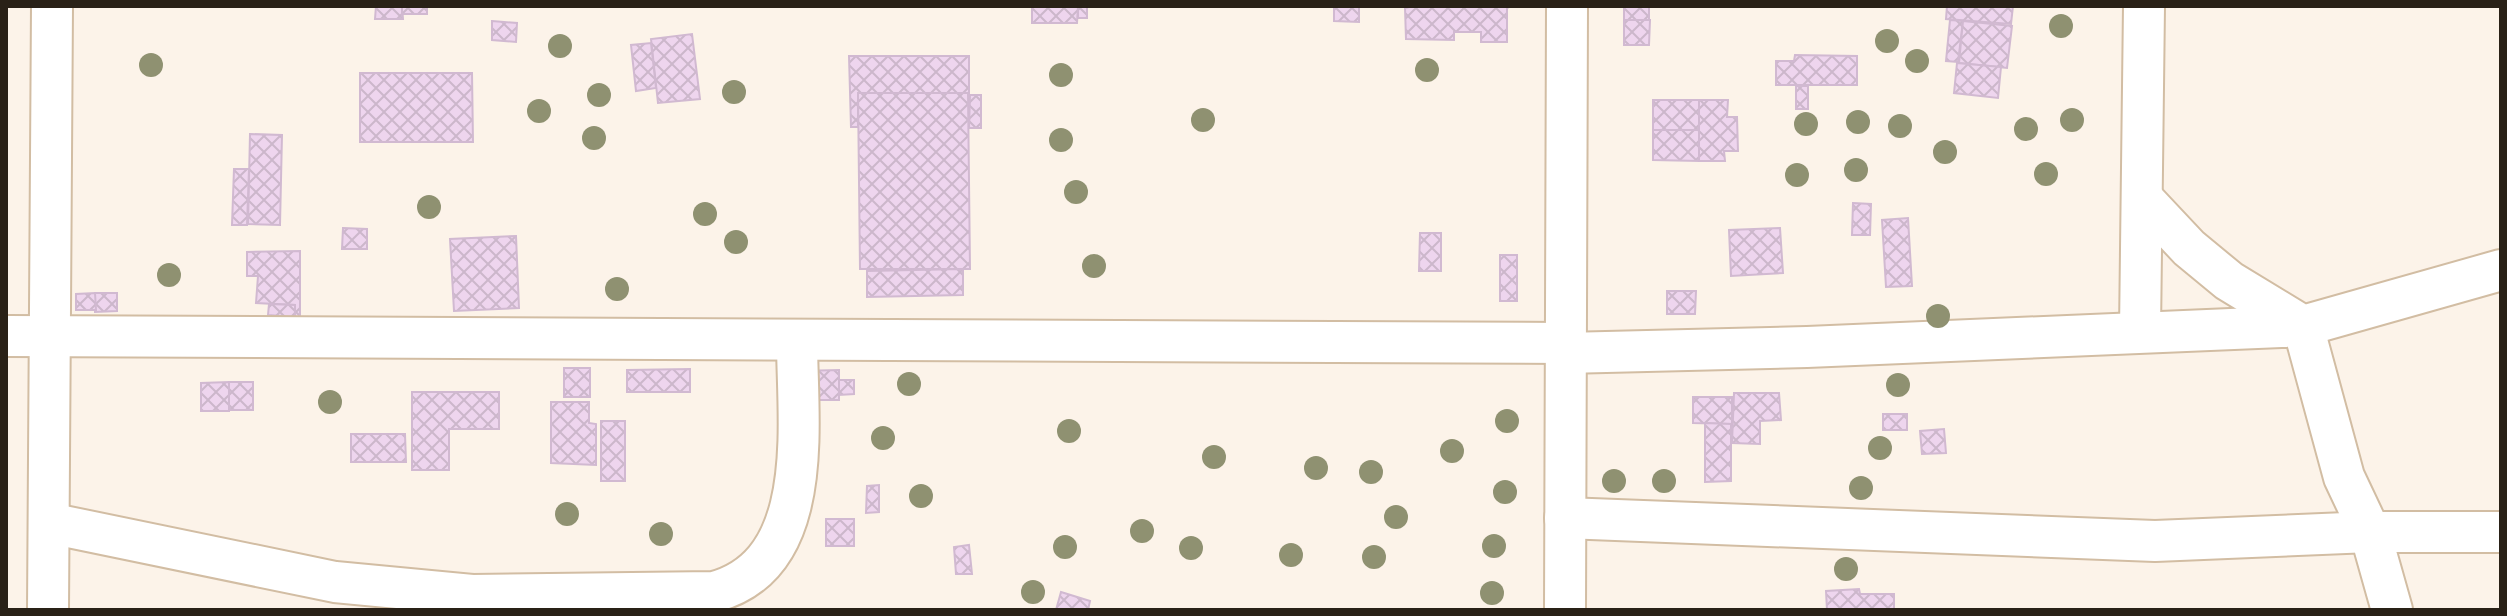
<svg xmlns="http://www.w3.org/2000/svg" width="2507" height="616" font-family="'Noto Sans',sans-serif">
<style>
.building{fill:url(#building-cross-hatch);stroke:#d1b9d1;stroke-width:2}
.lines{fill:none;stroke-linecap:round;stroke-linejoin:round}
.minor-casing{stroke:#d2bda3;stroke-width:44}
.minor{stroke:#fff;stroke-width:40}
.tree{fill:#8f9171}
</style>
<defs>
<pattern id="building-cross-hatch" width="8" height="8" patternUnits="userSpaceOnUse" patternTransform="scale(2)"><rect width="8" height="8" fill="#eed5ee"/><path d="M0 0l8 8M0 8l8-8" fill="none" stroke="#ccb7cb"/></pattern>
</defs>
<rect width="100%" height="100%" fill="#fcf3e9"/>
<g class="building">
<polygon points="376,6 402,6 403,19 375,19"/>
<rect x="402" y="6" width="25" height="8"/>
<polygon points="1032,6 1078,6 1077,23 1032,23"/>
<rect x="1078" y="6" width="9" height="12"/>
<polygon points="1334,6 1359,6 1359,22 1334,21"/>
<polygon points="1414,6 1511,6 1507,8 1507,42 1481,42 1481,32 1454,32 1454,40 1406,39 1405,8"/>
<rect x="1624" y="6" width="25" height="14"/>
<polygon points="1947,6 2013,6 2011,24 1946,19"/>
<polygon points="1624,20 1650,20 1649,45 1624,45"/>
<polygon points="1950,20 1963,21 1958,62 1946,61"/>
<polygon points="492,21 517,23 516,42 492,40"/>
<polygon points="1963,21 2012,26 2007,68 1959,63"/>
<polygon points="692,34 700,99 658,103 651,39"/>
<polygon points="651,43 656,88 636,91 631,45"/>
<polygon points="1795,55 1857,56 1857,85 1776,85 1776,61 1794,61"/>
<polygon points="849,56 969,56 969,95 858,95 858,127 851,127"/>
<polygon points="1957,63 2001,67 1998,98 1954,93"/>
<polygon points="360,73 472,73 473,142 360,142"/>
<rect x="1796" y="86" width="12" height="23"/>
<polygon points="858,93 968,93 970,269 860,269"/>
<polygon points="970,95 981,95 981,128 969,128"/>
<polygon points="1653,100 1699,100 1699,131 1653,130"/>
<polygon points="1699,100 1728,100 1727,117 1737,117 1738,151 1724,151 1725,161 1699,161"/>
<polygon points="1653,130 1699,130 1699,161 1653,160"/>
<polygon points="250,134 282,135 280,225 248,224"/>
<polygon points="234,169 249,169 247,225 232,225"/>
<polygon points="1853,203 1871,204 1870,235 1852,235"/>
<polygon points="1908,218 1912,286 1886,287 1882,220"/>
<polygon points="343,228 367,229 367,249 342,249"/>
<polygon points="1780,228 1783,273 1731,276 1729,230"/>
<polygon points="1420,233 1441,233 1441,271 1419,271"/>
<polygon points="516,236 519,308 454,311 450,239"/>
<polygon points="300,251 300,318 295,318 295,305 256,303 258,276 247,276 247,252"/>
<rect x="1500" y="255" width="17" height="46"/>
<polygon points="963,269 963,295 867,297 867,271"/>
<polygon points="1667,291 1696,291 1695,314 1667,314"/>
<polygon points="95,293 117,293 117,311 95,312"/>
<polygon points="95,293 96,310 76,310 76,294"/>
<polygon points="269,304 295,305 295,317 268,315"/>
<rect x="564" y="368" width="26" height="29"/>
<polygon points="690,369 690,392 627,392 627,370"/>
<polygon points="839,370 839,400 799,400 798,371"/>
<polygon points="839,380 854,380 854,394 839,395"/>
<rect x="229" y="382" width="24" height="28"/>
<polygon points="229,382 229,411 201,411 201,383"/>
<polygon points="412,392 499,392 499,429 449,429 449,470 412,470"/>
<polygon points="1734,393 1779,393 1781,420 1760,421 1760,444 1732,443"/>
<polygon points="1693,397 1732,397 1732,424 1693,423"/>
<polygon points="551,402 589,402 589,423 596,424 596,465 551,463"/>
<rect x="1883" y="414" width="24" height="16"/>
<rect x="601" y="421" width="24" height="60"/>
<polygon points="1705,423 1731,424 1731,481 1705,482"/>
<polygon points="1944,429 1946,453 1922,454 1920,431"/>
<polygon points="351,434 405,434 406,462 351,462"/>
<polygon points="879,485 879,512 866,513 867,486"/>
<rect x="826" y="519" width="28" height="27"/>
<polygon points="969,545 972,574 956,574 954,547"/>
<polygon points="1859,589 1860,594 1894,594 1894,610 1827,610 1826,591"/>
<polygon points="1061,592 1090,601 1088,610 1056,610"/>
</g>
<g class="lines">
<defs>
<g id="minor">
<polyline points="2142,198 2189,248 2229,281 2303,326 2501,270"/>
<polyline points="2140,331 2144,6"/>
<polyline points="6,336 1566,343"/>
<polyline points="1565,353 1807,347 2303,326 2344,477 2370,532 2392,610"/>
<polyline points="1565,518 2155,541 2370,532 2501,532"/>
<path d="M49,523L335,582L472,595L714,592C818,564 797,422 797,340"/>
<polyline points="48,610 52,6"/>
<polyline points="1565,610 1567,6"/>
</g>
</defs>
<use href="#minor" class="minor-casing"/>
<use href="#minor" class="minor"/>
</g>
<g class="tree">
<circle cx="2061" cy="26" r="12"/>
<circle cx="1887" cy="41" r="12"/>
<circle cx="560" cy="46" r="12"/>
<circle cx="1917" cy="61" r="12"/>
<circle cx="151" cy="65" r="12"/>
<circle cx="1427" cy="70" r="12"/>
<circle cx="1061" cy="75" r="12"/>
<circle cx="734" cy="92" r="12"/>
<circle cx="599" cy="95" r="12"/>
<circle cx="539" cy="111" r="12"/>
<circle cx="1203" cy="120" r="12"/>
<circle cx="2072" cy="120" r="12"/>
<circle cx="1858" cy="122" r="12"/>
<circle cx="1806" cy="124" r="12"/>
<circle cx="1900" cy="126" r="12"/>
<circle cx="2026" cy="129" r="12"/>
<circle cx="594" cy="138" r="12"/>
<circle cx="1061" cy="140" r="12"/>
<circle cx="1945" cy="152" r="12"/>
<circle cx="1856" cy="170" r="12"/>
<circle cx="2046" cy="174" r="12"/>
<circle cx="1797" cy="175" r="12"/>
<circle cx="1076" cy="192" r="12"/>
<circle cx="429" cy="207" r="12"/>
<circle cx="705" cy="214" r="12"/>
<circle cx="736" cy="242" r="12"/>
<circle cx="1094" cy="266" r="12"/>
<circle cx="169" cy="275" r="12"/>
<circle cx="617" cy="289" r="12"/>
<circle cx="1938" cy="316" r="12"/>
<circle cx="909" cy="384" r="12"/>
<circle cx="1898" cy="385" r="12"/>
<circle cx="330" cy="402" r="12"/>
<circle cx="1507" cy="421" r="12"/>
<circle cx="1069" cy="431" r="12"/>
<circle cx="883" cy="438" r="12"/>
<circle cx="1880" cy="448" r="12"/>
<circle cx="1452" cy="451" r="12"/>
<circle cx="1214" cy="457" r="12"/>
<circle cx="1316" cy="468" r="12"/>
<circle cx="1371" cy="472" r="12"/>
<circle cx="1614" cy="481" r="12"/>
<circle cx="1664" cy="481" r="12"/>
<circle cx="1861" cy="488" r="12"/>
<circle cx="1505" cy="492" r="12"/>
<circle cx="921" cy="496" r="12"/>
<circle cx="567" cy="514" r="12"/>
<circle cx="1396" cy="517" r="12"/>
<circle cx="1142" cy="531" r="12"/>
<circle cx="661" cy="534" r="12"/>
<circle cx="1494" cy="546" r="12"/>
<circle cx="1065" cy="547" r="12"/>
<circle cx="1191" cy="548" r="12"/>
<circle cx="1291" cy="555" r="12"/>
<circle cx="1374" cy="557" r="12"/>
<circle cx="1846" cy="569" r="12"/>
<circle cx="1033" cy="592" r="12"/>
<circle cx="1492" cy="593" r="12"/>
</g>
<rect width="2507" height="616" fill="none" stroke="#292117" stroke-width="16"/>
</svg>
